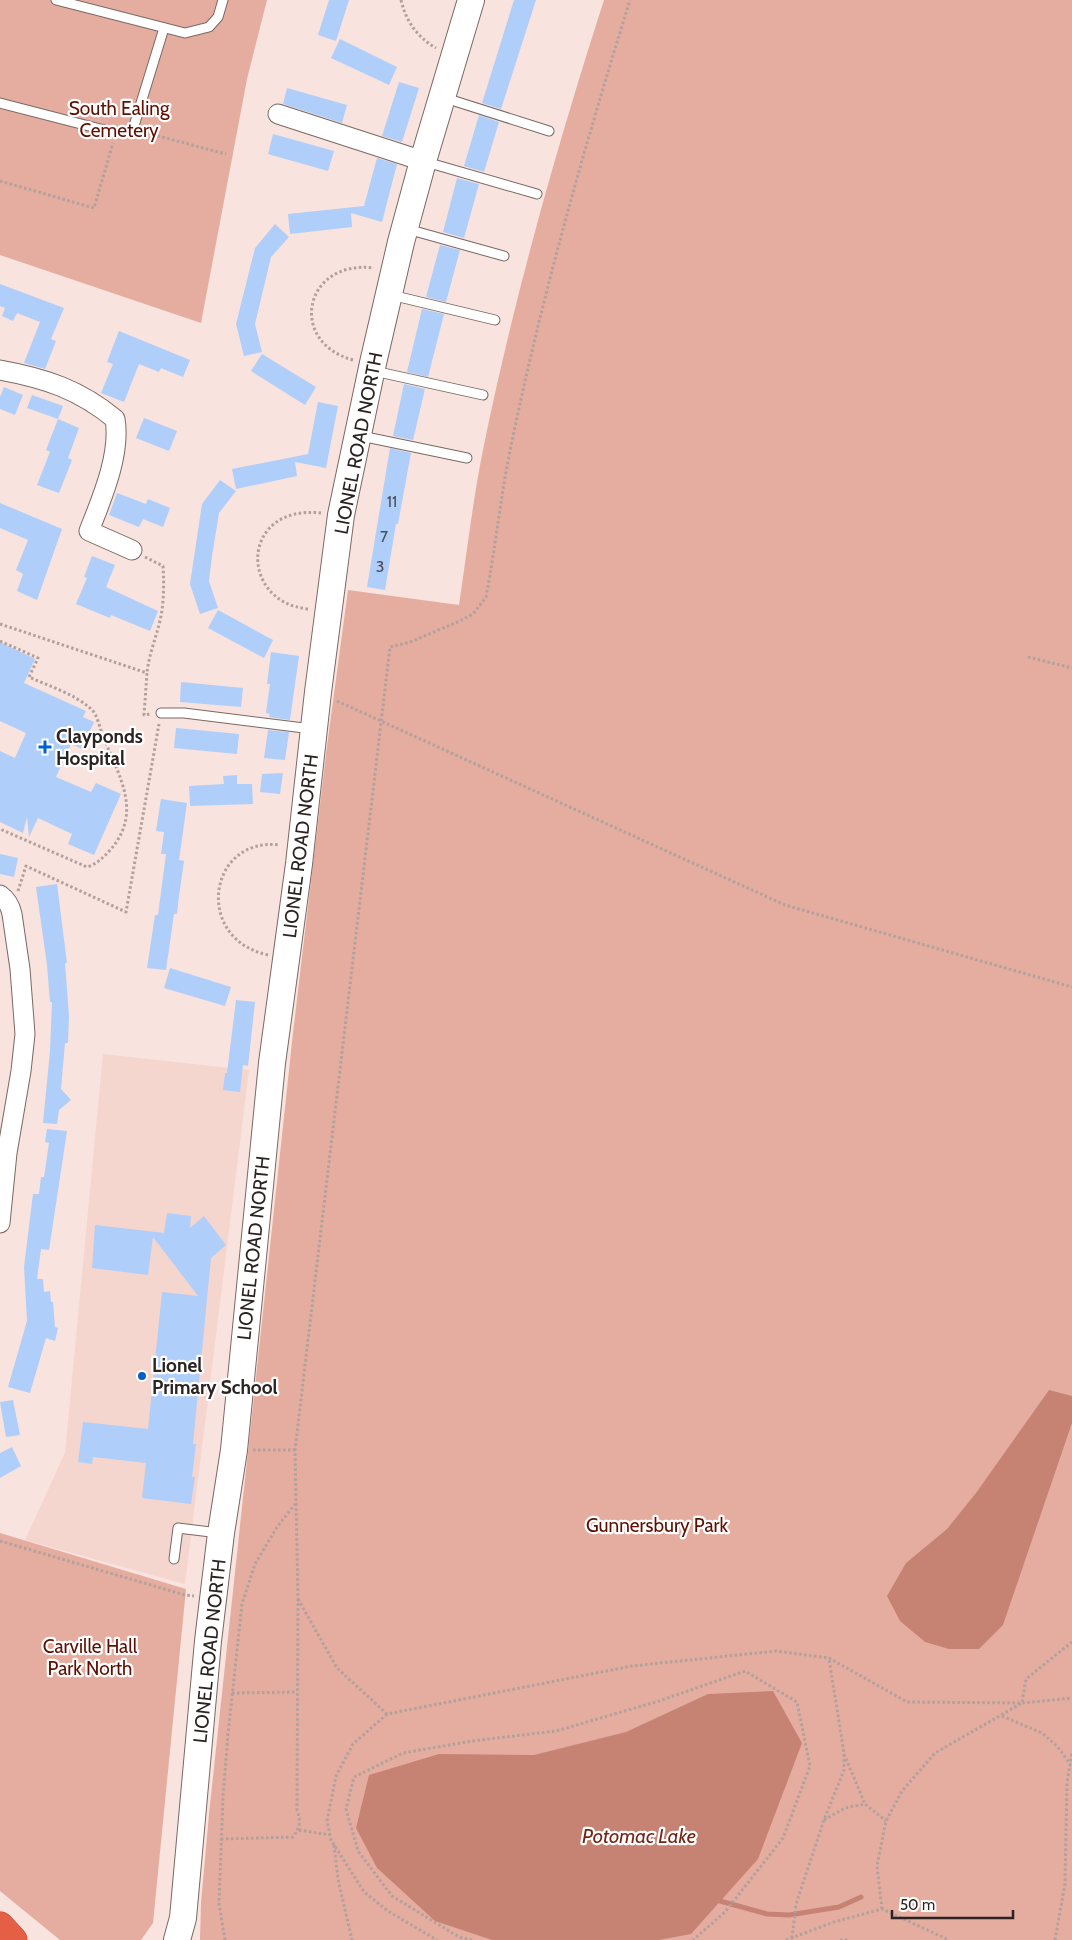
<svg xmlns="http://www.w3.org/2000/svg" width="1072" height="1940" font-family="Cabin,sans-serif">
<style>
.built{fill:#f4d6cf}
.green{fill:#e5ada0}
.water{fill:#c68374}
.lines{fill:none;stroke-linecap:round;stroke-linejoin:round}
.stream{stroke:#c68374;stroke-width:5}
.building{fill:#afcef9}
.lane-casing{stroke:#7a6863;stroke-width:11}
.street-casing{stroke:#7a6863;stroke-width:21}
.secondary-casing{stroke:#7a6863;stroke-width:28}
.highway-casing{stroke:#a34a38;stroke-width:29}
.path{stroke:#b1a09c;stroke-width:3;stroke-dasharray:2.5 2.5;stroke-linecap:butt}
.lane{stroke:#fff;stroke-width:9}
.street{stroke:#fff;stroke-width:19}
.secondary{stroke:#fff;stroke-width:26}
.highway{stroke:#e45f45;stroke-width:28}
.poi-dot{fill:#005fc8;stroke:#fff;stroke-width:2}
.labels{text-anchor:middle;stroke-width:4.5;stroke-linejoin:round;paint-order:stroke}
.number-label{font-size:16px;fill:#4b4e57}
.park-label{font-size:19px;fill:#600e00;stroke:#fff}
.street-label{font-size:19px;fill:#2a2321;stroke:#fff}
.poi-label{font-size:19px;font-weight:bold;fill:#2a2321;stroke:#fff;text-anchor:start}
.water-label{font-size:20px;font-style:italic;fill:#762515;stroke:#fff}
</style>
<rect width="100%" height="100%" fill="#f9e3de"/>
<polygon class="built" points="103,1054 249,1070 185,1584 25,1540 65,1453"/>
<g class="green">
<polygon points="0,0 267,0 247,79 201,323 0,255"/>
<path d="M604,0H1072V1940H200L201,1903L209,1814L293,1033L327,746L348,590L459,605C467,552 473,498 484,445C515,294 557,146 604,0Z"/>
<polygon points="0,1533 186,1589 153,1923 141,1940 60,1940 0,1891"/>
</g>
<g class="water">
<polygon points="1049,1390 1072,1396 1072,1423 1003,1625 979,1649 949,1649 925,1642 900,1621 887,1596 906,1563 947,1529 976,1493"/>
<polygon points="773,1691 802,1743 758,1859 691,1934 659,1940 492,1940 435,1921 377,1868 356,1828 369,1775 439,1754 534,1755 626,1732 708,1694"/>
</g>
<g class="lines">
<polyline class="stream" points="720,1901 767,1914 789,1915 839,1907 861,1897"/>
</g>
<g class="building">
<polygon points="329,0 349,0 336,41 318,35"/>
<polygon points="514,0 536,0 501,109 482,103"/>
<polygon points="340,39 397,67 389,85 331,58"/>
<polygon points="399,82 419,88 402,142 382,136"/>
<polygon points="287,88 347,105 342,123 283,104"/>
<polygon points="479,115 499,122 484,172 464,166"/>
<polygon points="273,134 334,151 328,171 268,154"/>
<polygon points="377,158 397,164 382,222 351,213 352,227 290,234 288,214 364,206"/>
<polygon points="457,178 479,184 464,238 443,232"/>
<polygon points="275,224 289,237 271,257 255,324 262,352 244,356 236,324 255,248"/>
<polygon points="440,245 460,250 446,302 426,297"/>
<polygon points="0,284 64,308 51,339 56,341 45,369 24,363 40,322 17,313 13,321 2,316 5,308 0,306"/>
<polygon points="422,309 444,314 428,377 407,372"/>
<polygon points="119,331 190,360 183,377 161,368 159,372 139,364 124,402 101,393 113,364 107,362"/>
<polygon points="262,354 316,387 305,405 251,371"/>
<polygon points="404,384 425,389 413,440 393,436"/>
<polygon points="4,387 23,395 15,415 0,409 0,397"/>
<polygon points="32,395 63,406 58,419 27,408"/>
<polygon points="318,402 338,406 326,468 295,462 297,476 236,489 232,469 308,454"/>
<polygon points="144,418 177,431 169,451 136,438"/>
<polygon points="58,419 79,428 68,458 72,460 59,493 37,485 50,452 46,450"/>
<polygon points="390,448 411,453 398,524 396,524 385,590 367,587"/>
<polygon points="220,480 236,491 219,513 212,556 209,581 218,608 200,614 190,584 202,504"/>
<polygon points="117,493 146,504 148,499 170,508 163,527 143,519 139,527 109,515"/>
<polygon points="0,503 62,529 37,600 17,591 23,574 16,570 28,540 0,528"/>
<polygon points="92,556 115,565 106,587 158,611 150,631 111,615 110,618 76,604 87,578 84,577"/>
<polygon points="218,610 273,640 264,658 208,628"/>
<polygon points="0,642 35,659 24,683 86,711 83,717 94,722 82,749 71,744 56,777 91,792 96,783 121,794 94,855 68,844 72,834 38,818 29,837 27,817 23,833 0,822 0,751 15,758 26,733 0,721"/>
<polygon points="271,652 299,656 290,720 269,717 270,714 266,713 270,684 267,684"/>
<polygon points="181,682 243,688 241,707 180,702"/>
<polygon points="176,728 239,734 237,754 174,748"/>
<polygon points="268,730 289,732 285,760 264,758"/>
<polygon points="283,773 280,794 260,792 262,774"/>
<polygon points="237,775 237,784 252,784 253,804 190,806 189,786 224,784 223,776"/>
<polygon points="161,799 187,803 179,860 184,861 179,896 177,914 174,914 166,970 147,968 155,915 158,915 166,854 161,854 164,832 156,831"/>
<polygon points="0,854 18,858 14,877 0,874"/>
<polygon points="57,884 67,963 65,963 69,1016 68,1043 65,1043 61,1089 71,1100 59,1110 57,1124 43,1123 50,1051 52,1002 50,1002 47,965 36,887"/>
<polygon points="170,968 231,987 225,1006 164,988"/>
<polygon points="236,1000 255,1002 248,1066 243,1065 240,1092 223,1090 225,1073 227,1073"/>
<polygon points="47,1129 67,1131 49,1250 41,1249 37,1279 43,1279 44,1292 50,1291 51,1302 53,1302 55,1327 58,1328 55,1341 46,1338 30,1393 8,1387 27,1321 24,1267 33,1194 39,1194 41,1177 44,1177 49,1143 45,1142"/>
<polygon points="167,1213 191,1216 190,1228 204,1216 226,1245 211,1258 193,1444 196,1444 192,1477 195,1477 191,1504 142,1498 146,1463 93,1457 92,1464 78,1462 83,1422 148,1429 162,1292 198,1296 153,1237 148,1275 92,1268 95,1225 164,1233"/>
<polygon points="13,1400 20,1435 6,1437 0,1402"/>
<polygon points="12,1447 21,1466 0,1478 0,1453"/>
</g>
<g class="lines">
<defs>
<g id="lane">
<polyline points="56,0 185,33 209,27 218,17 223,0"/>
<polyline points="445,98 549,131"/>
<polyline points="0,103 116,133 133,129 164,28"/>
<polyline points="426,162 537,194"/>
<polyline points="407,229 504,256"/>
<polyline points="391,295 495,320"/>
<polyline points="374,371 483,395"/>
<polyline points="361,436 467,458"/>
<polyline points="161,713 184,713 312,729"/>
<polyline points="174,1559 178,1528 219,1533"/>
</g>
<g id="street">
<polyline points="278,114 423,161"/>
<path d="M0,370C45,378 80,390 115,419C121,454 102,498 89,531L132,550"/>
<path d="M0,895C7,900 10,905 12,914L20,969L25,1034L21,1071L7,1153L0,1223"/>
</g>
<polyline id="secondary" points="177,1940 183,1918 208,1641 221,1533 234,1450 272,1063 299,864 318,692 341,515 373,363 401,242 423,161 471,0"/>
<polyline id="highway" points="0,1926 13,1940"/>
</defs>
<use href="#lane" class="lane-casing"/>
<use href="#street" class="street-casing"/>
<use href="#secondary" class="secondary-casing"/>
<use href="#highway" class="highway-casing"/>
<g class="path">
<path d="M401,0C406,21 417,37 436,48"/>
<polyline points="143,132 226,154"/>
<polyline points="0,181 94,208 113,143"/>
<path d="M353,360C287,342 304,259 374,268"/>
<path d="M145,557L163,566C164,582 164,600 161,616C157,636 149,653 147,673"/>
<path d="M308,609C238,602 240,504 321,513"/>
<polyline points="0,624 147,673 144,715 151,714"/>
<path d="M0,641L38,658L29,677C49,686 74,694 90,708C98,714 100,730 104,739C120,777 142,813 111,849C104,857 97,864 87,867L0,829"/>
<polyline points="1028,657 1072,668"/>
<polyline points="337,701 785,905 1072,987"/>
<polyline points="18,891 26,866 126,912 159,724"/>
<path d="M268,955C193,939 208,836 280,845"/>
<polyline points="253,1450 295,1450"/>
<polyline points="0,1541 185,1595 194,1596"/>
<polyline points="298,1599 337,1668 387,1714 632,1666 776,1651 829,1658 907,1702 1022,1703 1072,1698"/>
<polyline points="232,1693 297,1692"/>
<polyline points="387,1714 353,1744 336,1776 327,1821 331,1840 364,1892 388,1911 437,1940"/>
<polyline points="1002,1716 1042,1733 1057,1746 1070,1764"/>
<polyline points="844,1754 865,1804"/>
<polyline points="824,1820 845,1808 865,1804 886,1821"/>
<polyline points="299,1830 330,1835"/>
<path d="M221,1839L293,1837C300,1828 301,1821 297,1810L298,1598L295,1450L390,647L410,642L460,621L473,614L486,597C496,545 501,492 512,441C543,292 585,145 630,0"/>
<polyline points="334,1845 338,1879 352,1940"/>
<polyline points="882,1909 877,1866 886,1821 902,1791 935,1753 1022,1703 1026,1679 1072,1642"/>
<polyline points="792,1938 796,1904 824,1820 844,1770 844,1753 829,1659"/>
<polyline points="225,1940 219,1904 223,1797 228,1734 242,1604 255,1564 277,1527 295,1504"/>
<polyline points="472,1940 459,1937 392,1896 358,1851 346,1809 354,1777 403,1753 472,1741 556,1731 659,1701 745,1671 797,1702 810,1766 783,1838 725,1912 693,1940"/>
<polyline points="786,1940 834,1922 882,1909 949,1940"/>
<polyline points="840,1940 850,1940"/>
<polyline points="1055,1940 1065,1884 1067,1782 1072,1753"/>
</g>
<use href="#lane" class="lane"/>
<use href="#street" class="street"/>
<use href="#secondary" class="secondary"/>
<use href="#highway" class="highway"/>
</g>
<g class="poi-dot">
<path d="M42.5 739.5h5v5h5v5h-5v5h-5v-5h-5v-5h5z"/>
<circle cx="142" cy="1376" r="5"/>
</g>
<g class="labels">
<g class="number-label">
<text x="392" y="507">11</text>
<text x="384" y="542">7</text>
<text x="380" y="572">3</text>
</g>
<g class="park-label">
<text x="119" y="115">South Ealing<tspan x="119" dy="22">Cemetery</tspan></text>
<text x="657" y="1532">Gunnersbury Park</text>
<text x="90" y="1653">Carville Hall<tspan x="90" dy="22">Park North</tspan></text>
</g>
<g class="street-label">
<text transform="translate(358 443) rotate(-79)" y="7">LIONEL ROAD NORTH</text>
<text transform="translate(300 846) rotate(-83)" y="7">LIONEL ROAD NORTH</text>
<text transform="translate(253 1248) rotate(-84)" y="7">LIONEL ROAD NORTH</text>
<text transform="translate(209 1651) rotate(-84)" y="7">LIONEL ROAD NORTH</text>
</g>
<g class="poi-label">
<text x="56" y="743">Clayponds<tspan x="56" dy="22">Hospital</tspan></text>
<text x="152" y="1372">Lionel<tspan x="152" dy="22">Primary School</tspan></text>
</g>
<g class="water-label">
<text x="639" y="1843">Potomac Lake</text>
</g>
</g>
<path d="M892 1910v8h121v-8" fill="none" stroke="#2a2321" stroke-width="2.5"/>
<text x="900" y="1910" font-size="15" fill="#2a2321" stroke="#ffffff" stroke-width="4" paint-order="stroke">50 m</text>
</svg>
